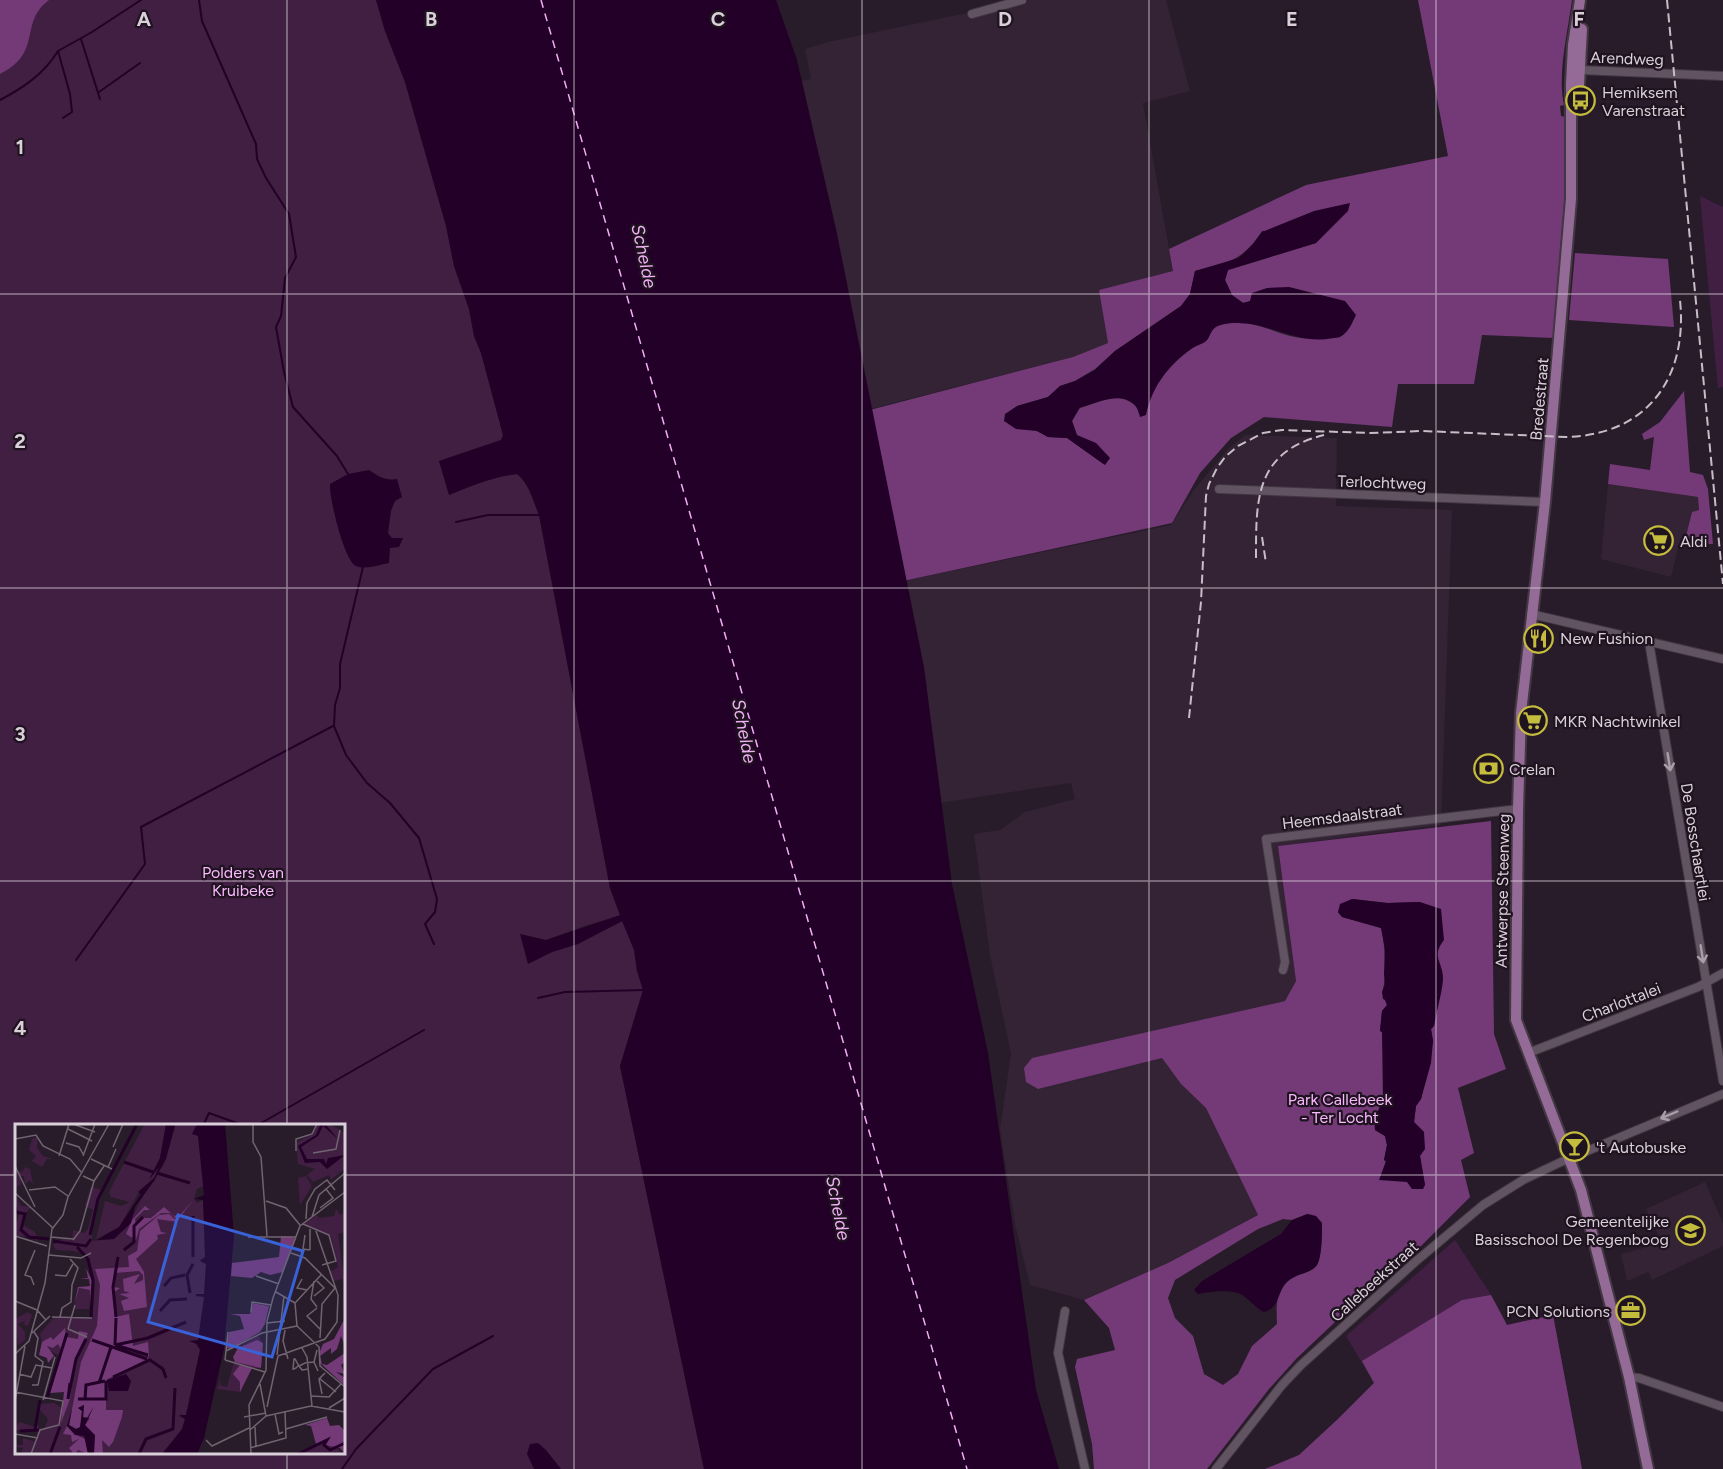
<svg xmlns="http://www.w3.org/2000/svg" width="1723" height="1469" font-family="Figtree,sans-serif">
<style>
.built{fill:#342235}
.green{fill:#411f43;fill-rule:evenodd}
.forest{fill:#733a77;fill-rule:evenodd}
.water{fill:#230027}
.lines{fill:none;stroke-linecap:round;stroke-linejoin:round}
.stream{stroke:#230027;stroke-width:2}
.ferry{stroke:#f1b0f5;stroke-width:1.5;stroke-dasharray:8 6;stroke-linecap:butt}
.minor-casing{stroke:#423742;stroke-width:10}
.major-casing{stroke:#423742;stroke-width:14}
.minor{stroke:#625363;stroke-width:8}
.major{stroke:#946a97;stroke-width:10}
.rail{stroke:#c7bdc7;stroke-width:2;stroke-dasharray:9 4.5;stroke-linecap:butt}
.oneway{stroke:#a99eaa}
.grid{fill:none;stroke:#d9d0d9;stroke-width:1.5;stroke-opacity:0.55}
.labels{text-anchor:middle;stroke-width:4.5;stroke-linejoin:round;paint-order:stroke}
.street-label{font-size:16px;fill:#d9d0d9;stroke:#1f1320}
.poi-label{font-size:16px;fill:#d9d0d9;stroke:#1f1320;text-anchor:start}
.park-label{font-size:16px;fill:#fab9fe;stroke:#1f1320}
.water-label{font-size:18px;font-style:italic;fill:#f1b0f5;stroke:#1f1320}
.inset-river{fill:none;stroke:#230027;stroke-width:3}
.inset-road{fill:none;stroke:#6f6470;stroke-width:1.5}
.view{fill:#3962d8;fill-opacity:0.15;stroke:#3962d8;stroke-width:3}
.inset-edge{fill:none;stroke:#d9d0d9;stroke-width:3}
.grid-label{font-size:20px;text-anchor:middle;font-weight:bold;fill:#d9d0d9;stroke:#1f1320;stroke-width:4.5;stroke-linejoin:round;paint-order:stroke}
</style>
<rect width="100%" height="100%" fill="#291c2a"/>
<g class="built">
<polygon points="1029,0 1166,0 1190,91 1143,103 1173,271 1099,290 1108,343 1073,357 866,410 767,88 811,79 805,49 828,42"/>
<polygon points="1245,435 1337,438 1336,506 1452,510 1441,825 1278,846 1296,981 1285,1001 1033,1058 1024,1068 1038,1089 1162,1058 1181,1084 1206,1108 1258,1215 1168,1263 1084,1300 1030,1285 1015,1224 1000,1129 1011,1054 990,955 974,834 1000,830 1025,812 1075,799 1071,783 939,803 903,581 1171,525 1194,490 1228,449"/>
<polygon points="1608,484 1698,497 1699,510 1692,512 1684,544 1679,544 1671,577 1601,559"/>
<polygon points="1705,1182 1723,1223 1723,1246 1652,1280 1648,1272 1627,1281 1621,1254 1641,1249 1660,1239 1646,1209"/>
</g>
<g class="green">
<path d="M0,0H376L385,31L405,82L446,226L454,266L469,309L474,336L481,353L503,435L501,440L439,461L449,495C471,486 493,477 517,474C529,483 533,501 539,515L610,888L620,916L587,925L546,940L521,935L529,963L552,952L578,944L623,921L634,950L637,971L643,990L620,1066L704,1469H0ZM16,1126H344V1452H16Z"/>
<polygon points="1700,196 1723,207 1723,387 1718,388"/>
<polygon points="1455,1240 1491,1295 1507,1325 1553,1315 1582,1469 1265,1469 1299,1455 1339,1418 1374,1383 1346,1336"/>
</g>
<g class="forest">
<path d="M0,0H49C18,23 44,52 0,74Z"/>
<path d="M1418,0H1572C1568,31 1557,75 1564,105L1560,106L1561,116L1565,117V191L1553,338L1482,335L1474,384H1398L1392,427L1264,417L1231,438L1200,473L1172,523L903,581L866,411L1073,357L1108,343L1099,290L1173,271L1169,249L1306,185L1448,156ZM1262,231H1327L1316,243L1228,270L1225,280L1232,295L1243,303L1251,301L1340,337C1322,339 1307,340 1290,336C1272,331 1255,322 1236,323C1230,323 1219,323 1214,328C1210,331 1210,337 1207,340C1203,344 1196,345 1191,349C1168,366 1152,387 1145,415C1121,388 1110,399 1080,408L1072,421L1077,436L1105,465L1067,438L1048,437L1037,431L1017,406L1048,397L1060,386L1075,381L1095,369L1115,351L1181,306L1190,294L1195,271C1227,263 1243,261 1262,231Z"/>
<polygon points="1575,253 1668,259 1674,327 1569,320"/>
<polygon points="1684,391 1690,472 1703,475 1708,489 1713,544 1684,544 1692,512 1699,510 1698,497 1608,484 1610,464 1650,470 1654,437 1644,440 1642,434 1660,422"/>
<path d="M1491,821L1494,1034L1506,1069L1458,1088L1474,1153L1461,1160L1470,1197L1418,1249L1335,1322L1297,1358L1269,1389L1207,1469H1094L1092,1444L1075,1367L1077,1359L1115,1350L1109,1328L1084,1300L1168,1263L1258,1215L1206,1108L1181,1084L1162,1058L1038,1089L1026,1082L1024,1068L1032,1058L1285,1001L1296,981L1278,846ZM1352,899L1388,903L1420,902L1438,948L1437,958L1443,978L1434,1026L1431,1029L1433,1041L1421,1099L1416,1106L1414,1122L1424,1132L1420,1156L1425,1185L1408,1182L1384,1160L1387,1145L1385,1136L1375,1130C1374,1117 1378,1110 1383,1100V1032L1380,1031L1382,1011L1387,1005L1382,992C1387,982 1385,940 1381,928L1342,917L1338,912ZM1307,1214L1322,1223C1322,1233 1322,1257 1317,1265C1314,1270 1307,1272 1301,1274C1276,1284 1276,1299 1277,1324L1252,1346L1238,1374L1223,1385L1204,1374L1193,1336L1175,1318L1168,1298L1175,1280L1258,1229L1283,1219L1292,1220Z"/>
<polygon points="1491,1295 1507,1325 1553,1315 1582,1469 1265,1469 1299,1455 1339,1418 1374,1383 1362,1361 1462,1300"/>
</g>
<g class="water">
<path d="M376,0H776L797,60L836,229L924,667L952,884L988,1053L1036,1390L1059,1469H704L620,1066L643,990L637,971L634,950L622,921L578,944L552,952L528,964L520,934L546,940L620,915L610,888L539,515C533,501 529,483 517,474C493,477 471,486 449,495L439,461L501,440L503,435L481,353L474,336L469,309L454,266L446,226L405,82L385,31Z"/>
<path d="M1350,203L1348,211L1316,243L1228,270L1225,280L1232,295L1243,303L1250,301L1252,293L1267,288L1289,287L1345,301L1356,315C1352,323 1349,332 1340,337C1337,338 1331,338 1327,339C1295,343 1268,322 1236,323C1228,323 1216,324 1212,331C1210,334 1209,337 1207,340C1204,344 1196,345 1191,349C1167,366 1152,387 1146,415L1140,417C1134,386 1100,401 1079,408L1072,421L1077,435L1096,443L1110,458L1105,465L1067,438L1048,437L1037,431L1016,429L1004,421L1005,414L1017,406L1048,397L1060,386L1075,381L1095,370L1115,351L1181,306L1190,294L1195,271L1239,258L1253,244L1262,232L1314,211Z"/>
<path d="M369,470C378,476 385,481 397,479L402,497L395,501L391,511L388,533L392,538H403L399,547L390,548L389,563C379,565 365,570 356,566C344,561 329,497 330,484L348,474Z"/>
<path d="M1352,899L1387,903L1420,902L1441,909L1444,940C1431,957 1442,960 1443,977C1443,991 1436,1012 1434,1026L1431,1029L1433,1041L1431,1063L1421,1099L1416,1106L1414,1122L1424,1132L1425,1149L1420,1156L1425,1185L1423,1189H1412L1407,1182L1379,1180L1386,1161L1384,1160L1387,1145L1385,1136L1375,1130L1374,1116L1381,1107L1383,1100L1382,1032L1380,1031L1382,1011L1387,1005L1385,1000L1383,999L1382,992L1385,984L1384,974L1385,949L1381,928L1342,917L1338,912L1340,904Z"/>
<path d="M1308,1214L1316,1216L1322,1223C1322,1233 1322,1257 1317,1265C1311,1273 1300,1273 1292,1278C1276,1287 1282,1308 1264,1312C1256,1308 1252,1302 1245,1297C1235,1288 1211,1292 1198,1294L1194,1290L1202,1281L1281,1234L1292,1220Z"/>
<polygon points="538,1443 546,1450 561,1469 534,1469 527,1454 530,1444"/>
</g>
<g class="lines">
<g class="stream">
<polyline points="199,0 202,21 256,144 257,159 266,178 289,214 296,257 285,278 281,316 276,327 284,372 293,407 337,456 348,474"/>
<polyline points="81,39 100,99"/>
<polyline points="99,92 140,63"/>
<path d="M0,100C23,88 44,74 58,51"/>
<polyline points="63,118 72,112 70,94 58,51 92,32 141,0"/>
<polyline points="456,522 488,515 539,515"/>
<polyline points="363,567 340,664 340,688 335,705 334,726 346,755 367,783 390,803 419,838 437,899 435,912 425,924 434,944"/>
<polyline points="76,960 145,864 141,827 333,726"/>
<polyline points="538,998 565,992 643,990"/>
<polyline points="203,1126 209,1113 245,1126"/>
<polyline points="256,1126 424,1030"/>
<polyline points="342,1469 356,1449 433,1369 493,1336"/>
</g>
<polyline class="ferry" points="541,0 967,1469"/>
<defs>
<g id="minor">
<polyline points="972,14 1022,0"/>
<polyline points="1580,70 1723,76"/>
<polyline points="1219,489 1545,502"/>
<polyline points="1531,614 1723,659"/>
<polyline points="1649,642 1723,1081"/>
<polyline points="1283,970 1285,962 1266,839 1518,809"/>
<polyline points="1528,1053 1698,987 1723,973"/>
<polyline points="1065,1311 1058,1353 1085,1469"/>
<polyline points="1629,1377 1639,1378 1723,1407"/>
<polyline points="1216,1469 1282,1385 1301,1365 1415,1262 1483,1205 1523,1180 1561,1162 1723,1094"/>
</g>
<g id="major">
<polyline points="1580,0 1573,45 1571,84 1571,199 1545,502 1521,713 1518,809 1516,1020 1581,1190 1629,1377 1648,1469"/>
<polyline points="1579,85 1582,29"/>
</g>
</defs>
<use href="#minor" class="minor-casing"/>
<use href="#major" class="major-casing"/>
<use href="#minor" class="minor"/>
<use href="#major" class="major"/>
<g class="rail">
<polyline points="1667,0 1723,584"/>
<polyline points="1262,537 1266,563"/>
<path d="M1256,558C1256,499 1255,452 1324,435"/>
<path d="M1189,718L1201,602L1206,496L1209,484L1217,468L1225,457L1238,446L1263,433L1282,430L1370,433L1422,431L1566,437C1648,435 1688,377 1680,300"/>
</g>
</g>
<defs><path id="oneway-shaft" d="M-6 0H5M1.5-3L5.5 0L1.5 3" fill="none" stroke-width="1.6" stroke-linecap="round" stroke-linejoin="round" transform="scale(1.5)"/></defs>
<g class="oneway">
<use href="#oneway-shaft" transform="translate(1669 762) rotate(81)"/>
<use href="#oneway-shaft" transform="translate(1702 954) rotate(81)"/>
<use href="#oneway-shaft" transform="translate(1669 1115) rotate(157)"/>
</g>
<path class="grid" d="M287,0V1126M574,0V1469M862,0V1469M1149,0V1469M1436,0V1469M0,294H1723M0,588H1723M0,881H1723M0,1175H16M344,1175H1723M287,1452V1469"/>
<defs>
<symbol id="bus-ring" viewBox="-11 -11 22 22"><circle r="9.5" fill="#1f1320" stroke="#c4bc3d" stroke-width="1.5"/><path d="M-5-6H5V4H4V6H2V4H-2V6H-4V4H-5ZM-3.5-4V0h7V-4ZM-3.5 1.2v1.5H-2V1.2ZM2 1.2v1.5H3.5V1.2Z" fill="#c4bc3d"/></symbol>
<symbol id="supermarket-ring" viewBox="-11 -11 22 22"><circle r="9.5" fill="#1f1320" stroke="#c4bc3d" stroke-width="1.5"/><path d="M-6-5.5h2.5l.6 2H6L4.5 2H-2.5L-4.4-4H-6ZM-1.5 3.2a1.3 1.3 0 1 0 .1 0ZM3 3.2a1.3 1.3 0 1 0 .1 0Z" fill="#c4bc3d"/></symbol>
<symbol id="restaurant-ring" viewBox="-11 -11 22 22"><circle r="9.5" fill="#1f1320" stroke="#c4bc3d" stroke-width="1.5"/><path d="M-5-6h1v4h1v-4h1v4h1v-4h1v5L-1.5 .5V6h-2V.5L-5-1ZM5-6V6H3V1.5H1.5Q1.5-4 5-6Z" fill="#c4bc3d"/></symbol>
<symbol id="bank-ring" viewBox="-11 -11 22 22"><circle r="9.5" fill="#1f1320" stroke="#c4bc3d" stroke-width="1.5"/><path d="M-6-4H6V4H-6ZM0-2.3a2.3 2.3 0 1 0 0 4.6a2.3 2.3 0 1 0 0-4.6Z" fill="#c4bc3d"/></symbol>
<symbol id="bar-ring" viewBox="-11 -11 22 22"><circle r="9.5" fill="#1f1320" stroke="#c4bc3d" stroke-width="1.5"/><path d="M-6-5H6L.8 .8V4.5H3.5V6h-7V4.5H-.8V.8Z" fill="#c4bc3d"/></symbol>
<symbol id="school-ring" viewBox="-11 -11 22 22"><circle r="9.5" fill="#1f1320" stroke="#c4bc3d" stroke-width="1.5"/><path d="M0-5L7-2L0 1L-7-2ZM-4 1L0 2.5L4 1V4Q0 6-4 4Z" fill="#c4bc3d"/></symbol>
<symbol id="office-ring" viewBox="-11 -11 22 22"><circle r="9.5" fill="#1f1320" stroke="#c4bc3d" stroke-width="1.5"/><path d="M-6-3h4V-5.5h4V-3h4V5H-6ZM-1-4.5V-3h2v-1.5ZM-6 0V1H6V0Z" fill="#c4bc3d"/></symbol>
</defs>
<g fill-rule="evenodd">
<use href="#bus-ring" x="1564" y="84" width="33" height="33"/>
<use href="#supermarket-ring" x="1642" y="524" width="33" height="33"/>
<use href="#restaurant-ring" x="1522" y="622" width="33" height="33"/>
<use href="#supermarket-ring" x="1516" y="704" width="33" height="33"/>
<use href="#bank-ring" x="1472" y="752" width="33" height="33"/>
<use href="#bar-ring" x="1558" y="1130" width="33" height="33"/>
<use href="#school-ring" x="1674" y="1214" width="33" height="33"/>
<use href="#office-ring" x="1614" y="1294" width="33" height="33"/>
</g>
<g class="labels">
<g class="street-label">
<text transform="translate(1627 58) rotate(2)" y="6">Arendweg</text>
<text transform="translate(1539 399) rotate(-85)" y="6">Bredestraat</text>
<text transform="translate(1382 482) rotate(2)" y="6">Terlochtweg</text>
<text transform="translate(1342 816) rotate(-7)" y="6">Heemsdaalstraat</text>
<text transform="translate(1696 842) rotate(81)" y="6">De Bosschaertlei</text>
<text transform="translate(1502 891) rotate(-89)" y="6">Antwerpse Steenweg</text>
<text transform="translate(1621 1002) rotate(-21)" y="6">Charlottalei</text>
<text transform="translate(1374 1281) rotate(-42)" y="6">Callebeekstraat</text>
</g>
<g class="poi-label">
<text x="1602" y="98">Hemiksem<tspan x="1602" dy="18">Varenstraat</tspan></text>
<text x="1680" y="547">Aldi</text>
<text x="1560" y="644">New Fushion</text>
<text x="1554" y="727">MKR Nachtwinkel</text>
<text x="1509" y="775">Crelan</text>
<text x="1596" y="1153">'t Autobuske</text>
<text x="1669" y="1227" text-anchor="end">Gemeentelijke<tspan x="1669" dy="18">Basisschool De Regenboog</tspan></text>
<text x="1610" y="1317" text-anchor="end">PCN Solutions</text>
</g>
<g class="park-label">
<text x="243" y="878">Polders van<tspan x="243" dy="18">Kruibeke</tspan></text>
<text x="1340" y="1105">Park Callebeek<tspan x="1340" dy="18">- Ter Locht</tspan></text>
</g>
<g class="water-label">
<text transform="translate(644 256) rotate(78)" y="6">Schelde</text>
<text transform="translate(744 731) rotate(79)" y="6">Schelde</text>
<text transform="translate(838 1208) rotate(79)" y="6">Schelde</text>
</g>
</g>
<g transform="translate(15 1124)">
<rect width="330" height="330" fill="#291c2a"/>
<path d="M151,0L145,34L134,55L142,43L143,46L148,42L160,0H182L179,10L183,12L189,62L182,65L179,75L182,79L188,76L191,106L190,133L185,136L191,140L189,176L183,216L179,218L185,226L171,291L163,292L170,295L167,305L147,330H6L8,324L0,323V314L2,321H8V314L21,318L24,306H0V302L5,298L20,303L22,300L25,306L29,305L33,295L25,286V280L39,279L48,285L49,275V268L35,269L46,233L31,224L43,219L47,226L50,214L27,218L25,210L39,193L77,194L80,161L72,130L53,126L52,132L53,127L41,126L38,121L49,114L57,117L58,106L69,109L73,105L78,86L70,82L76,62L88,67L78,95L77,117L99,115L98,112L116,96L134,59L124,68L104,103L81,115L90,77L106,82L115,78L96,73L94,68L129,1ZM303,0H314L330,9V44L316,56L314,51L298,58L292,51L300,45L283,40L281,19L297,10ZM23,12L22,24L28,32L38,35H32L27,43L17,37L21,32L14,26L17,15ZM10,43L15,45L18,61L15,56L10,60L9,52H5L6,61L0,63L3,53L0,47L7,48ZM291,52L297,62L285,81L283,54ZM0,70L6,82L16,83L7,93L11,91L8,101L20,108L23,118L16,112H2L0,102L5,88H1ZM321,85L325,91L330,88V108L323,110L330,161L328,155L318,157L315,148L323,143L316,112L289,100L302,91L304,94L319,92ZM63,164L76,166L74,185H59ZM13,188L17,191L13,202L8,200L11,196L3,200L10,208V216L3,221L0,195ZM243,211L248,219L246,244H237L225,268L202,265L206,254L205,261L212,263L223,224ZM312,315L328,330H280L300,322Z" fill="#411f43"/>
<path d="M178,76L163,96L155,89H146L124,105L121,116L111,110L117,96L130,82L135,86H129L120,95L121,102L128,94H136L149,83L159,92L166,90ZM154,90L163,98L142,95L146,108L152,109L142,111L143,115L121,135L129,148L132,183L109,187L106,177L114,174L104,170L115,169L109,167L108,155L125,150L119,160L128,156V151L124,147L100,149L98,163L105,164L98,169L100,193L114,190L118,222L133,218L134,232L99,223L134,234L91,256V286H108L107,293L98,318L94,323L87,316L88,330H79L77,312L70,301L75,294L68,293L69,281L63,284L67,287L66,303L61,305L54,301L66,238L82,202L85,161L80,145L114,143L113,132L122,127L125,107L144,91ZM266,112L277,113L280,115L268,148L255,151L246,148L237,154L216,152L217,139L264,133ZM71,144L79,161L76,194L75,166L64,164L59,181L63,163L75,162L74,155H65L73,154ZM238,179L254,182L250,200L245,208L216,225L211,224L214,208L229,205L225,192L215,190H235ZM330,194V222L326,212L322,225L316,230V224L305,232L307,240L312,241L330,229V238L326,241L330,250L321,248L330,254L329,261L304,238L305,227L308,220L319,215ZM50,204L51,213L63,215L64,207L73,209L61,235L55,275L46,299L49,268L35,269L47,227L43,220L38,224L32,222L39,232L33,239L32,234L24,231L27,218L36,213L38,216ZM242,216L248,219L246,244L220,238L218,233L223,224ZM225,241L237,244L225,268V258L218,250ZM312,294L315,302L324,301L330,307V330L325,324L310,321L312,315L301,320L296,302L290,301ZM52,302L61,311L67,306L63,312L71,315L73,330L63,326L60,330H54L58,329L54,324L64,315L57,318L56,311L48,310Z" fill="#733a77"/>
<path d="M151,0L160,2L151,35L139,57L120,83L116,99L99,115L82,116L104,103L126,70L123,68L139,54L144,43L134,56L145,34ZM182,0H210L219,112L209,225L189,314L182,330H147L167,305L170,295L164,291H171L185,226L182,220L174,217L183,216L189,173L181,172V170H189L191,140L185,137L190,133L188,76L179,75L189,71L183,12L177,10ZM305,1L312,2L323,15L308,2L303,12L286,23L292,35H309L311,40L313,34L330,31L312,45L305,38L290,39L283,22L301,11ZM111,250L116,257L113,267H94L92,256ZM69,281L68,293L72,294L79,282L70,301L80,311L79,330H73L69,312L60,311L52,302L57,285L54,301L61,305L65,303L67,287L63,284Z" fill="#230027"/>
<path class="inset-river" d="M197,0L205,226M109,38L138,48M142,49L175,59M0,83L1,88L10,90L6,106L14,113L34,115M178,92V133M75,111L83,75L122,0M38,117L71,122L76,115M62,123L73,135L78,156L76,194M109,126L119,118V102L128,93M149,162L156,154L170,151M175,169L172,151L178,140M145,187L155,176L172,175M101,193L98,163L103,133M133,214L171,198M77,216L132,235M100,221L133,231M100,221L133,214M100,221L101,194M184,234L205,226M98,253L135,236L148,245L151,254M55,259L53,275L61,235L71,215M84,259L96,223M32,274L52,209M63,275H91V257M70,275L71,261L90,257M20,305L25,276M5,307L24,306M35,330L45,303M124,330L131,315L158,305L160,264M283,330L312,316L309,321L315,326L330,319"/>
<path class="inset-road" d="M58,0L80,8M238,0V18L246,33L252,112M53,5L77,17M0,15L21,11L28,22L55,35L66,48M51,19L64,23L68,30M98,23L108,0M281,27V15L297,10L302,0M298,29L321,25L325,6M44,32L54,0M68,32L80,0M76,35L97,45M0,42L20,83M93,43L101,25M68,52L79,57L89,42M14,66L40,63L53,72M0,69L38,104M251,77L271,84L285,101M305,84L318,74L311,65M297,93L304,71L330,49M291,95L292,79L300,65L312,56L320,66M288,100L314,111L321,137L307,141M295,105V126M290,111L288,125L295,126M0,112L32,122M36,113L58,115M233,113H281M58,116L65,107L79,57M276,129L290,134L320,164M34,131L66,134L76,129M55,135L63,144L57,161M40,151L51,152L58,140M241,152L264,160M287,155L282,164L292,166M299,157L296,175L302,183M19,161L16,153L10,151L20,126M261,168L280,179M299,172L309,164L302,157M0,177L22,186L31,196M280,179L282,202L304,223L305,242L330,263M280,179L306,151M302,184L292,192L306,206M236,188L237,178L256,181M37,193L77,194M45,193L47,184L56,178L57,161M252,199L270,197M53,205L60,181M53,205L72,213M270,206L268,217L273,235M17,209L35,192M305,214L307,180L320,164M287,224L292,233L297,282M302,226L299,238L303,247M211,227L247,209L282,202M0,230L14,217L30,159L37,105L48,91L53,73L94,0M262,231L269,172M263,232L310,215L322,198L323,171L301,107M210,236L250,248M210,236L213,208M294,245L287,246L284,242L280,235H279L278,245H279L281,244L283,242H284L290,239L299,238M4,250L16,253L21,241L37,244M304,254L321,268M17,261H23L28,238L20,232L23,214L19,208M0,268L48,277L44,301L25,306L16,330M307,270L304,255L310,249M296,272L314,273L326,260M28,276L40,233M0,277L10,222M252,283L263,232M314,284L330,274M260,290L264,310L268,308M251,292L296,282L330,288M229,293L251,289M240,303L241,322M271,305L312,293M235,306L251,292L245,260M0,310L23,314M191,316L197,322L234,304M235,324L271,314L270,288M236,330L234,281L251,246L252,197L258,174L285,102L330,68"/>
<path class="view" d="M163,91L288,127L257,233L133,198Z"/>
<rect width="330" height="330" class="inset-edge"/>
</g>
<g class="grid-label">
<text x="144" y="26">A</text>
<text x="431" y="26">B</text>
<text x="718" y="26">C</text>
<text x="1005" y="26">D</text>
<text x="1292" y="26">E</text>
<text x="1579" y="26">F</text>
<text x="20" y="154">1</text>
<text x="20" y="448">2</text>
<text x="20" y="741">3</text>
<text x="20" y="1035">4</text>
</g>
</svg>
